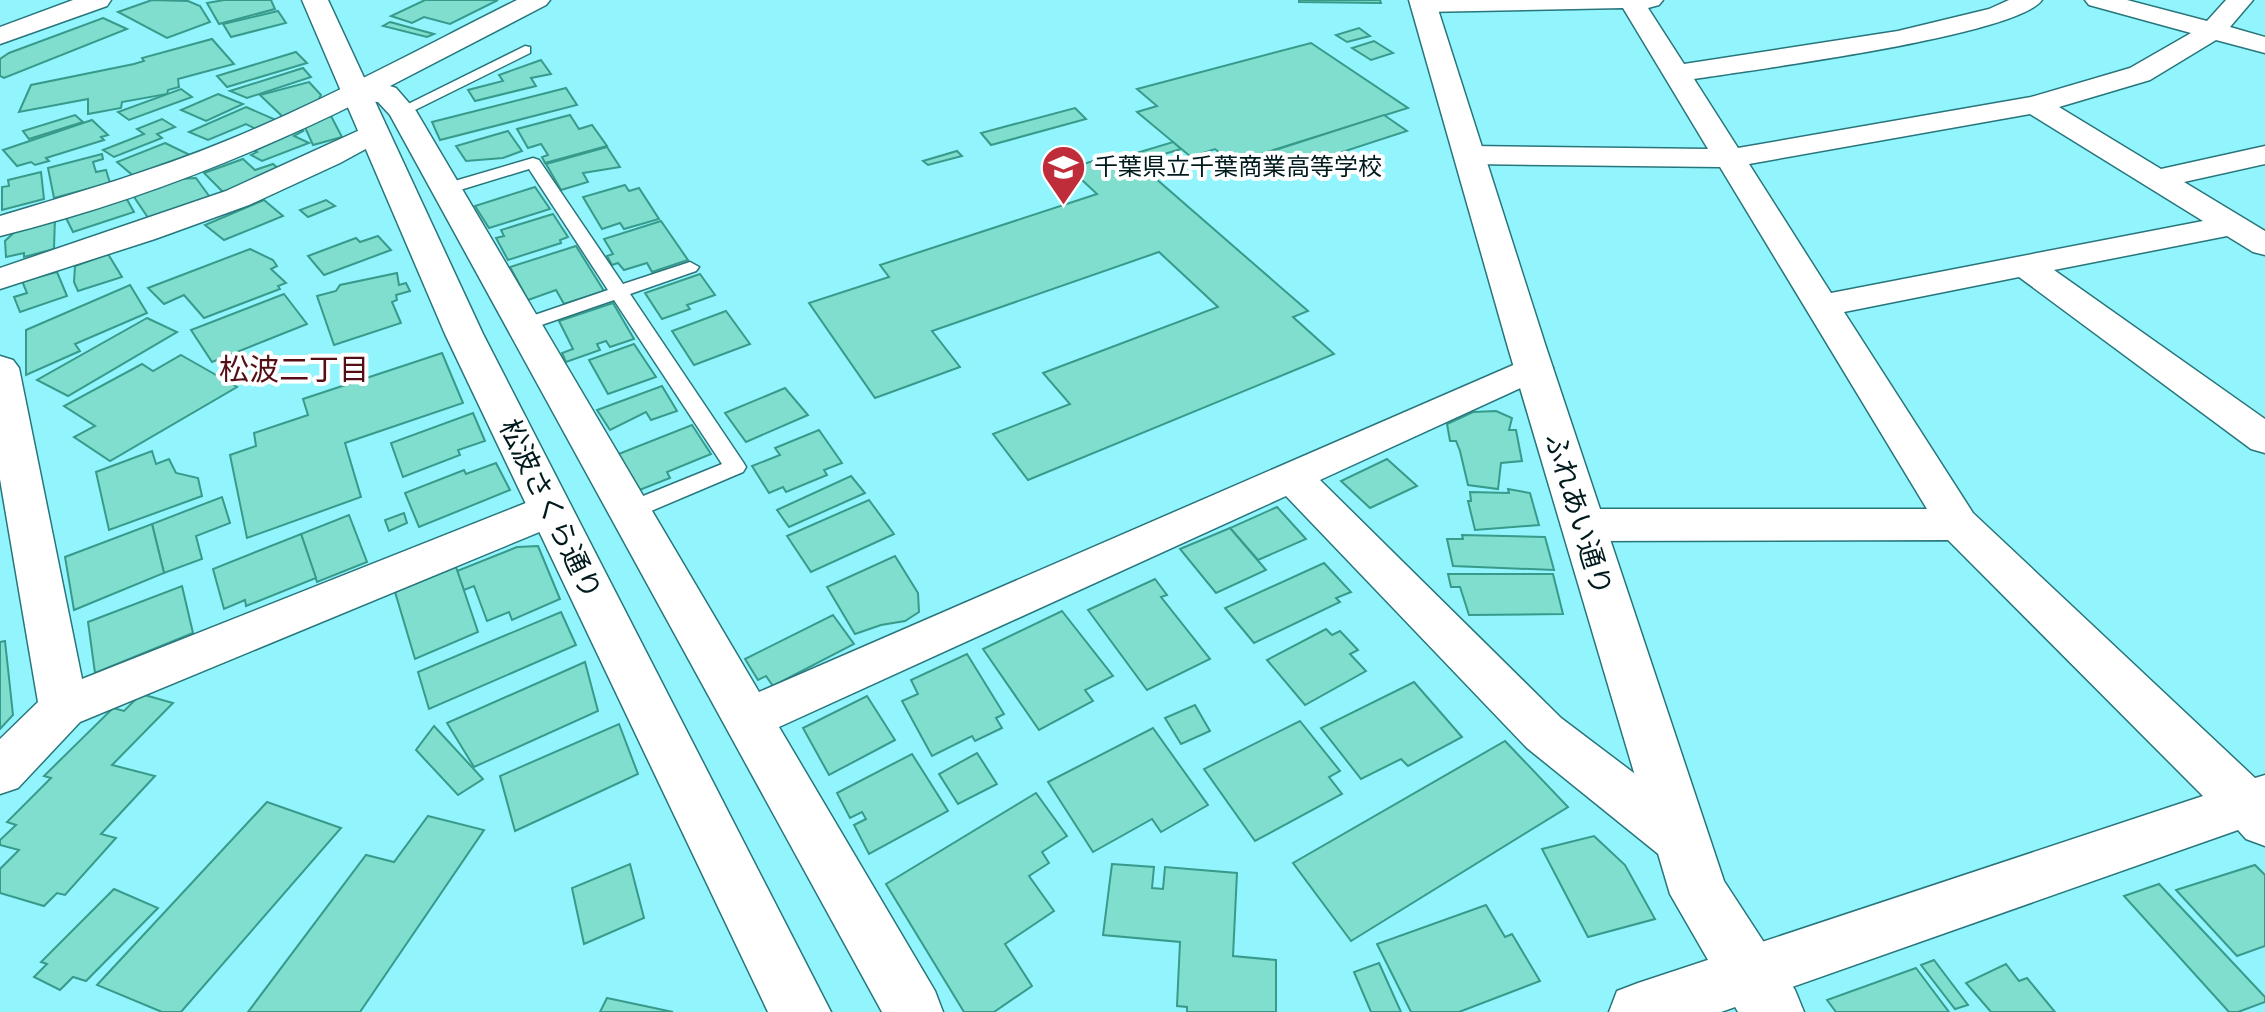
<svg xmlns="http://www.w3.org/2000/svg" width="2265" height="1012" font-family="Signika,'Noto Sans JP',sans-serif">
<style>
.building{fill:#7fdece;stroke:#379a8b;stroke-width:2}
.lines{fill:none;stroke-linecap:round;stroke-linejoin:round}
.service-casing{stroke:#28767c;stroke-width:3}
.minor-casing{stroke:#28767c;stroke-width:3}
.tertiary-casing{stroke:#28767c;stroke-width:3}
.service{fill:#fff;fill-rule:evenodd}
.minor{fill:#fff;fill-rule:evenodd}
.tertiary{fill:#fff;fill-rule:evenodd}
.labels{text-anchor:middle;stroke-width:8;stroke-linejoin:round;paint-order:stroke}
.far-poi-label{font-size:24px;fill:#001a1d;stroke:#fff;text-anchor:start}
.street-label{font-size:28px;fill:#001a1d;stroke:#fff}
.neighbourhood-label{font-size:30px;fill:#540e14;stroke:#fff}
</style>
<rect width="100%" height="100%" fill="#92f5fd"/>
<g class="building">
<polygon points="152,0 188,1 200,6 210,22 167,38 118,12"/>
<polygon points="224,0 271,0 275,9 219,24 207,3"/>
<polygon points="425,0 498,0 450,24 424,17 412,23 391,16"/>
<polygon points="1299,0 1380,0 1381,3 1299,2"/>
<polygon points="278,11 286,23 231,37 223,24"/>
<polygon points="103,18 127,29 4,78 0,76 0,59 9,53"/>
<polygon points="390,22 434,34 427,37 383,26"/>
<polygon points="1359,28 1370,36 1347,42 1336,35"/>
<polygon points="212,39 234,64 178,79 179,87 168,90 167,94 122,102 121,108 88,114 88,99 19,112 31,85 134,64 144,61 142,58"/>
<polygon points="1374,41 1393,53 1371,60 1352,48"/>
<polygon points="1311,43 1408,108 1232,163 1215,149 1191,157 1137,112 1157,106 1137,89"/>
<polygon points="296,52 307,63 227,87 217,76"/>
<polygon points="541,60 551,74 531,78 536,86 475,101 468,90 503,81 499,75"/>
<polygon points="303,68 311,77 247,98 230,91"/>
<polygon points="309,82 321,95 318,101 283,117 260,95"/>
<polygon points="566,88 577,105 440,140 432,122"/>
<polygon points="181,89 192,97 129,120 118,112"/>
<polygon points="218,94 243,104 206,121 181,110"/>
<polygon points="246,107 276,120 256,129 246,124 208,140 189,132"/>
<polygon points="1075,108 1086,119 991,145 981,133"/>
<polygon points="75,115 83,122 29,139 23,131"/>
<polygon points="570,115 579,129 592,125 607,146 545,163 542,157 548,155 541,144 528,148 517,129"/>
<polygon points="1384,115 1407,131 1281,172 1260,155"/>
<polygon points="331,116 342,137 313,145 303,123"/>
<polygon points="162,119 175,127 157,134 162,138 114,157 103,150 144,134 137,129"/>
<polygon points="92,120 108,135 101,137 104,140 46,158 49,161 35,165 31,162 17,166 3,150"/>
<polygon points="297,128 303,131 294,136 309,143 262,161 251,155 257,152 250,149"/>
<polygon points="508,131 522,151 503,158 466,161 456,146"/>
<polygon points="1173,142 1181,149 1128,165 1120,158"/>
<polygon points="165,143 190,155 137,179 117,162"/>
<polygon points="607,147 620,167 583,173 588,182 561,190 546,164"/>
<polygon points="957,151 962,156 928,165 923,161"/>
<polygon points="102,154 103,159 93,162 96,172 106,170 110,183 54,198 48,168"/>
<polygon points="1115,154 1138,174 1147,171 1308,311 1293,317 1334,354 1028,480 993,434 1070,404 1043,373 1218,307 1159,252 932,331 960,367 875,398 809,303 889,277 880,265 1097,194 1082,180 1071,184 1058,172"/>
<polygon points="243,159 255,170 273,164 281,171 223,192 204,173"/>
<polygon points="41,172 44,199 2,210 2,187 9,186 8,180"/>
<polygon points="196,178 212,200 151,222 132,194 178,179"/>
<polygon points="625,185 629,191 639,188 659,219 624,229 620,223 602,229 583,197"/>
<polygon points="535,187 550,209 489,228 475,206"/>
<polygon points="125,196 134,212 73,232 65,216"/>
<polygon points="264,200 283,216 224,240 205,225"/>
<polygon points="326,200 335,206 308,217 300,210"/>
<polygon points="553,214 568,237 560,240 561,243 508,260 496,238 504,236 501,230"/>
<polygon points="55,217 54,249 24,257 24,253 6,257 5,241 20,227"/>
<polygon points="661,221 688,260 652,272 647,263 624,270 618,263 612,265 607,256 613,254 604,239"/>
<polygon points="378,236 391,250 324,275 308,256 356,238 360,242"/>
<polygon points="576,246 604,291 564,304 556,290 528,300 510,267"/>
<polygon points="250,249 273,260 277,266 271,269 286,283 278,286 280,289 204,318 184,295 164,304 148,288"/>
<polygon points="108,254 122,277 78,291 74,282 75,266"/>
<polygon points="57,272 67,296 20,312 14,297 27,293 22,281"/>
<polygon points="397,273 399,285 406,283 410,291 396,295 397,300 392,302 401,323 334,345 317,296 336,291 340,285"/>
<polygon points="700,274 715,295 687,305 690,309 662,319 645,293"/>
<polygon points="130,285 147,313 75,344 80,351 26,375 26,330"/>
<polygon points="284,294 307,324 212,362 191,330"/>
<polygon points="613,303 634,339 610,347 606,341 597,344 600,350 566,362 562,353 573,349 559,321"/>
<polygon points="726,311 750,344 694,365 672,331"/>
<polygon points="147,318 177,332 68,396 37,380"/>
<polygon points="634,344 656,377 608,394 589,360"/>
<polygon points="442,353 463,403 345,443 361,497 247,538 230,455 256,446 254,433 308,415 303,399"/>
<polygon points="181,355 237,387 110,461 74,437 95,426 64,406 142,364 153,371"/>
<polygon points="662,386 677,411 651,420 646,412 610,430 597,410"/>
<polygon points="785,388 808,415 746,442 725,413"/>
<polygon points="1496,411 1512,418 1509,430 1516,430 1522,461 1501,463 1498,489 1468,485 1460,451 1456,441 1450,441 1447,424 1473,412"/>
<polygon points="473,413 485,441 458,450 460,455 403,477 391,443"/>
<polygon points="692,425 711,454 667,472 670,478 637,491 616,455"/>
<polygon points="819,430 842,463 824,470 827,475 786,492 783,487 769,493 752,466 780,455 775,448"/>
<polygon points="152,451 156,464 169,459 176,473 198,478 202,496 109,530 96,472"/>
<polygon points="1387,459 1417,486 1370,508 1341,481"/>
<polygon points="496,463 510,490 419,527 405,493 464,470 466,474"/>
<polygon points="851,476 865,493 789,527 777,510"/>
<polygon points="1508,489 1530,493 1539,525 1475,530 1468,501 1471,501 1470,492 1509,493"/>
<polygon points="222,497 230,523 196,536 202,559 164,573 152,524"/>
<polygon points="869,500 894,534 811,572 787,536"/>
<polygon points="1277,507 1306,539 1258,560 1230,528"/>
<polygon points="404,513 407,523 389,531 385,520"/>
<polygon points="349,515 367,562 317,582 301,534"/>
<polygon points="152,524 164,573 74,610 65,557"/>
<polygon points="1230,528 1266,570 1216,593 1180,549"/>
<polygon points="301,534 316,578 246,606 245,600 224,609 213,569"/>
<polygon points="1462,535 1545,537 1554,570 1453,566 1447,539 1463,539"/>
<polygon points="538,546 560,599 512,620 509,612 487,621 474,586 464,590 457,571 517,547"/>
<polygon points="895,556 918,593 919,612 905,621 881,625 855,634 827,587"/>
<polygon points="1324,563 1351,592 1336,598 1340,602 1254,643 1225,608"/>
<polygon points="456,567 478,632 415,659 395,592"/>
<polygon points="1448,574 1553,574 1563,614 1469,615 1460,587 1451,587"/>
<polygon points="1155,579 1167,595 1161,597 1210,659 1147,690 1088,610"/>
<polygon points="182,586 193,633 95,673 88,622"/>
<polygon points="1062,611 1113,676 1085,690 1093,701 1039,730 983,649"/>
<polygon points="561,612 576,645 429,709 418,672"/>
<polygon points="833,615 854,644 773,686 766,676 758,680 745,659"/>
<polygon points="1326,629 1332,635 1340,631 1358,650 1350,654 1366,671 1305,705 1267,660"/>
<polygon points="5,641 13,715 0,729 0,642"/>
<polygon points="967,654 1004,714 996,718 1002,728 975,741 972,736 932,756 902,701 918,694 911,680"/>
<polygon points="585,662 598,711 474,767 447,723"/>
<polygon points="1414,682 1462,737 1408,766 1401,759 1361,779 1321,728"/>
<polygon points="141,694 173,703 112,765 155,776 101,834 116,838 65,895 57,893 44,906 0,893 0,869 19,850 0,845 0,840 16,825 7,822 51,778 44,776 113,708 124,711"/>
<polygon points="867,696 895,740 829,775 803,728"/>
<polygon points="1195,705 1210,731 1181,744 1165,718"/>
<polygon points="1300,721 1340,771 1329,777 1342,794 1255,841 1204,769"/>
<polygon points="619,724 638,774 515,831 500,776"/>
<polygon points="434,726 483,779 458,795 416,750"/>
<polygon points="1153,728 1208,805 1161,832 1152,819 1093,852 1048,782"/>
<polygon points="1505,741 1568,807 1351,941 1293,863"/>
<polygon points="977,753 997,784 958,804 939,774"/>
<polygon points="912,754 948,811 869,854 854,825 866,819 862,812 850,818 837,793"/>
<polygon points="1036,793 1067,836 1042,852 1049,863 1029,876 1054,911 1005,944 1032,986 994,1012 964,1012 886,884"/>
<polygon points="267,802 341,828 181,1012 162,1012 97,985"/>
<polygon points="428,816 484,830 360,1012 248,1012 366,855 394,862"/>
<polygon points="1594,836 1625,865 1655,919 1588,937 1542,849"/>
<polygon points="630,864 644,918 584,944 572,888"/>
<polygon points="1112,864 1154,867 1152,888 1163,889 1165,867 1237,873 1233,956 1276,960 1276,1012 1187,1012 1187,1007 1177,1006 1180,942 1103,935"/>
<polygon points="2255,865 2265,875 2265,946 2237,956 2176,890"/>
<polygon points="2159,884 2265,997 2265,1002 2238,1012 2229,1012 2124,896"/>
<polygon points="114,889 158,908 86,981 73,977 60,990 34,977 47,964 41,962"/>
<polygon points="1486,905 1505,937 1512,934 1540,981 1459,1012 1411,1012 1377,944"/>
<polygon points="1934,960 1968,1005 1955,1009 1921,965"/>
<polygon points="1379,963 1401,1012 1371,1012 1354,972"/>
<polygon points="2006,964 2019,981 2027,978 2055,1012 1991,1012 1966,983"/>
<polygon points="1916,968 1949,1012 1836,1012 1827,1000"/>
<polygon points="607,998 673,1012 600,1012"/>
</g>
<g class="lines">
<defs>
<g id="service">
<polygon points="525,46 530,47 530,53 407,114 397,114 394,111"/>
<polygon points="533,158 539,160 623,284 690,262 699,267 696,271 630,294 743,462 746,467 743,472 637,517 621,517 618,511 621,505 722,464 614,300 524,331 515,325 517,321 608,290 529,169 447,194 439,189 441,185"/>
</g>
<g id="minor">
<path d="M517,0H550L546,5L390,86L396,88L416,111L759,692L1534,356L1547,360L1553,368L1547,376L1320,480L1561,718L1700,823L1708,840L1700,857L1681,864L1662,857L1527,748L1286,496L779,727L935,991L943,1012H882L390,115L378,102L361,101C246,158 125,205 0,236V216C76,193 153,171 226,141C326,100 421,48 517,0Z"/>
<path d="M1414,0H1663L1659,5L1648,8L1684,64L1898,31L1989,9L2009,0H2042C2017,36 1750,70 1694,79L1738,148L2031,97L2130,68L2191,33L2089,5L2085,0H2127L2207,21L2226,0H2253L2230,27L2265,37V53L2216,40L2150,80L2059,107L2161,169L2265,146V164L2184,182L2265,231V255L2253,252L2227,236L2054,270L2265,419V453L2251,449L2019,277L1844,312L1973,513L2255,778L2265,775V846L2246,839L2238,830L1721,1012H1609L1617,991L1638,983L2203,796L1948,540L1582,541L1567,536L1561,525L1567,514L1582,509H1927L1720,167L1471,164L1460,161L1456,155L1460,149L1471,146L1708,149L1623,8L1424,12L1415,9L1411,4ZM2030,114L2203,221L1831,293L1749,164Z"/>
<polygon points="373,124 384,127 388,133 384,139 340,163 249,205 155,239 0,289 0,268 226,191"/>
<polygon points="0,356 13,360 19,368 82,679 536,499 551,495 566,499 572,510 566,521 80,722 18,788 0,794 0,739 38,702 0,479"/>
</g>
<g id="tertiary">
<polygon points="73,0 111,0 107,6 0,44 0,27"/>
<polygon points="302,0 328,0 483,334 831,1012 768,1012 445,334"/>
<polygon points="1409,0 1435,0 1545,344 1724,881 1795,990 1804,1012 1738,1012 1670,894 1507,344"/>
</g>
</defs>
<use href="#service" class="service-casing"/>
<use href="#minor" class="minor-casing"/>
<use href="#tertiary" class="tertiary-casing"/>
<use href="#service" class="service"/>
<use href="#minor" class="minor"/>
<use href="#tertiary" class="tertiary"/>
</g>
<defs>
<symbol id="school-pin" viewBox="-11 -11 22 30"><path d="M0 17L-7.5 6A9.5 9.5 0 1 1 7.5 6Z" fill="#be2d39" stroke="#fff"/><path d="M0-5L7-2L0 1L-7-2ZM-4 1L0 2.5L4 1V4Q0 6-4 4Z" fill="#fff"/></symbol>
</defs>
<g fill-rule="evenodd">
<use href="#school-pin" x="1038" y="142" width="51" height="69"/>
</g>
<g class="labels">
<g class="far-poi-label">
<text x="1094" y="175">千葉県立千葉商業高等学校</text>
</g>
<g class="street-label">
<text transform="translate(551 509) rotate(64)" y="10">松波さくら通り</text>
<text transform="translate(1579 514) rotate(73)" y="10">ふれあい通り</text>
</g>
<g class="neighbourhood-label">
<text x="294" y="380">松波二丁目</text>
</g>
</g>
</svg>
